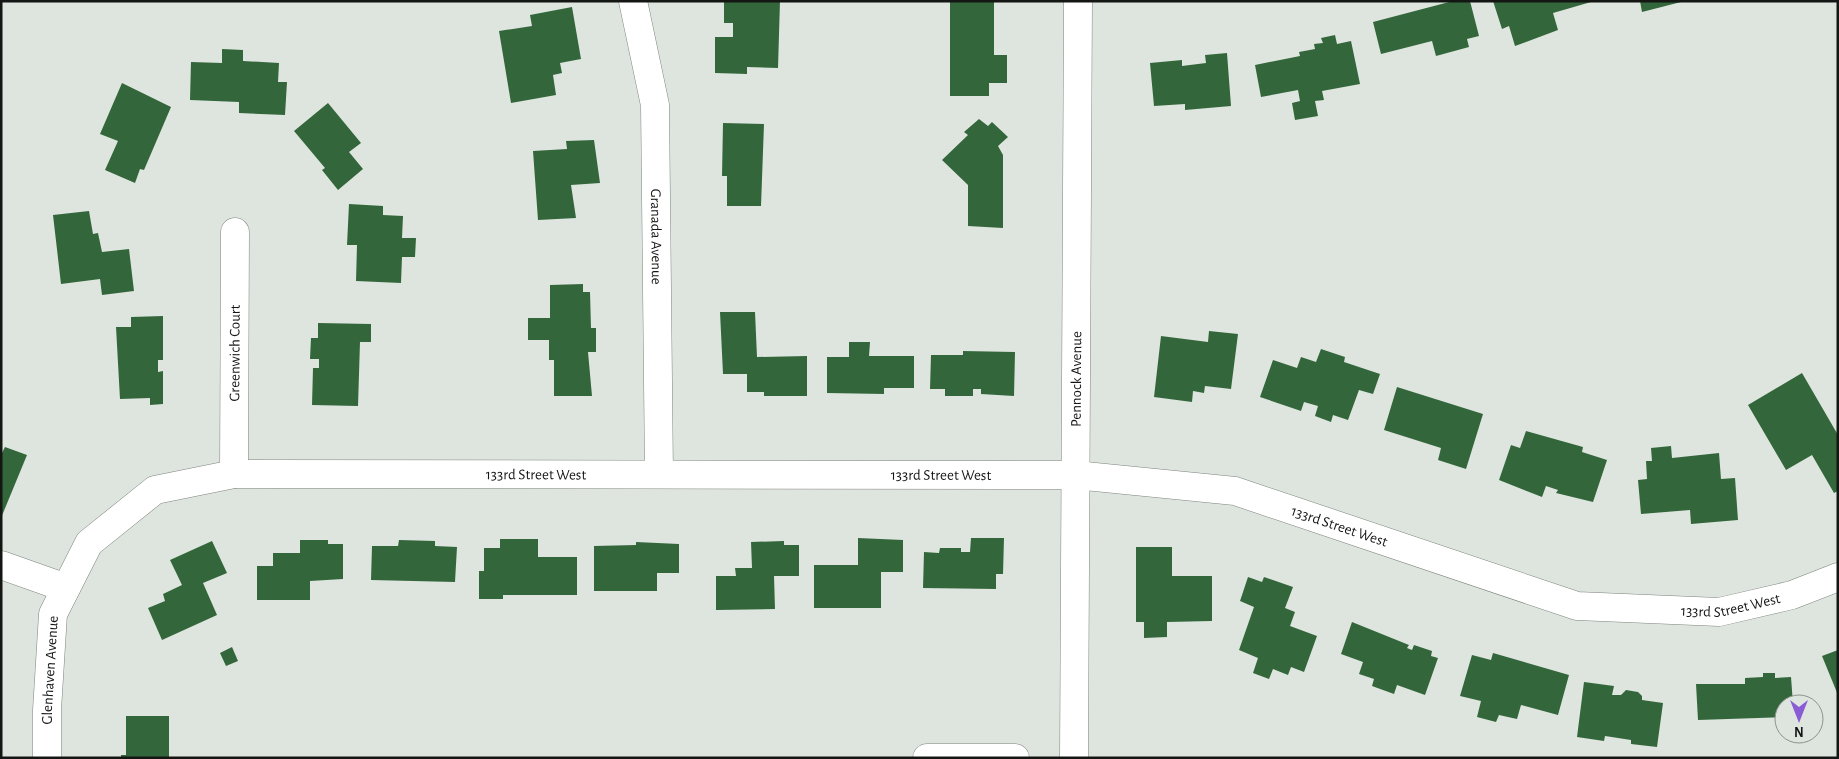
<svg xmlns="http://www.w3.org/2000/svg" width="1839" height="759" font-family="'Alegreya Sans',sans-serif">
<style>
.building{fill:#33673b}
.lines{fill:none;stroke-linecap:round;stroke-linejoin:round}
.minor-casing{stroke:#7e847e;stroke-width:29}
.minor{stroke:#fff;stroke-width:28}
.labels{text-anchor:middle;stroke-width:5;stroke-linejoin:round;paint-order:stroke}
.street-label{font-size:15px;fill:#141614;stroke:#dee5de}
</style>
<rect width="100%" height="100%" fill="#dee5de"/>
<g class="building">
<polygon points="724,1 780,1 778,68 747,67 747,74 715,73 715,37 733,37 733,23 724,23"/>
<polygon points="950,1 994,1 994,55 1007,55 1007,83 989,83 989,96 950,96"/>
<polygon points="1453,1 1470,1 1479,36 1467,39 1469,47 1436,56 1432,41 1381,54 1373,22"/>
<polygon points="1493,1 1591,1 1591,2 1553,13 1558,30 1515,46 1509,26 1502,29"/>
<polygon points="1640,1 1681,1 1681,2 1642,12"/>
<polygon points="572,7 581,59 560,63 562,73 553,75 556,95 511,103 499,31 532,26 530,15"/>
<polygon points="1335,35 1337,44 1351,41 1360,84 1322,91 1324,100 1315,101 1318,116 1295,120 1292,103 1300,101 1298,90 1261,97 1255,65 1300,56 1299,52 1315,49 1314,44 1323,43 1321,38"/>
<polygon points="222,49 243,50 243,61 279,63 278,82 287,82 285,115 239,113 239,102 190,100 191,62 222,63"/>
<polygon points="1227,53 1231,106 1185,110 1185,104 1154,106 1150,63 1182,60 1182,66 1206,63 1205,55"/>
<polygon points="122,83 171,107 144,170 140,169 135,183 105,170 118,141 100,134"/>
<polygon points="328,103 361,143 349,152 363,169 338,190 322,170 325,168 294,131"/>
<polygon points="979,119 988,126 992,122 1008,137 998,146 1003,155 1003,228 968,226 968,185 942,160 968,135 964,132"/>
<polygon points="723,123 764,124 761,206 727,206 727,176 722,176"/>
<polygon points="594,140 600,183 571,185 576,218 538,220 533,151 567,149 566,141"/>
<polygon points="349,204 383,206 383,215 403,216 402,238 416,238 415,257 402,257 401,283 356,281 357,245 347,245"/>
<polygon points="89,211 93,234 98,233 102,252 129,249 134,291 102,295 100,279 61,284 53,215"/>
<polygon points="583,284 583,292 590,292 591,328 596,328 596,352 588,352 592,396 554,396 554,360 549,360 549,340 528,340 528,318 550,318 550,285"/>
<polygon points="720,312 755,312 757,357 807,356 807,396 764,396 764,392 747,392 747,374 723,374"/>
<polygon points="163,316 163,360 158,360 158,372 163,371 163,404 150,405 150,398 120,399 116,327 131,327 131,317"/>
<polygon points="318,323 371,324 371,342 360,342 358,406 312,405 313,368 319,368 319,359 310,359 311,338 318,338"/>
<polygon points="1209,331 1238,334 1231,389 1205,386 1204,393 1193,391 1192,402 1154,397 1161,336 1208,342"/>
<polygon points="849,342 870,342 869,356 914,356 914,388 884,388 884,394 827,393 827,357 849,357"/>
<polygon points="1321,349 1345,357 1344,362 1380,374 1373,394 1359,390 1348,420 1333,415 1331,422 1315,416 1318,406 1304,402 1301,411 1260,397 1273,360 1297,368 1301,357 1316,362"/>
<polygon points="963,351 1015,352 1014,396 981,394 981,389 973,389 973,396 945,396 945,389 930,389 931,355 963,355"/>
<polygon points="1802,373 1838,435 1838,491 1834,493 1812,455 1786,470 1748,405"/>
<polygon points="1397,387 1483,414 1466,469 1438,460 1441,448 1384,430"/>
<polygon points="1526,431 1583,447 1582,452 1607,460 1593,502 1556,493 1558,490 1546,486 1542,497 1499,480 1511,445 1520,448"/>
<polygon points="1671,446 1672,458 1719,453 1721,479 1735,478 1738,520 1691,524 1690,510 1641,514 1638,480 1647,479 1646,461 1652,461 1651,448"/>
<polygon points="5,447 27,455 1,518 1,455"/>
<polygon points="858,538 903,540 903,572 881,572 881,608 814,608 814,565 858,565"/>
<polygon points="971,538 1004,538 1003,574 996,574 996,589 923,588 924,552 939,553 940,548 961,548 961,552 970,552"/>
<polygon points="500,539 538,539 538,557 577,557 577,595 503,595 503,599 479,599 479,571 484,571 484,548 500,548"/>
<polygon points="300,540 328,540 328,544 343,544 343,579 310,581 310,600 257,600 257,566 273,566 273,553 300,553"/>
<polygon points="399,540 435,541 435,546 457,547 455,582 371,580 372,546 398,546"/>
<polygon points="212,541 227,573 203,583 217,615 162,640 148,608 165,601 163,594 182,585 170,560"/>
<polygon points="784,541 784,545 799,545 799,576 774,576 775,609 716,610 716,576 736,576 735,568 752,568 751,542"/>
<polygon points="636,542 679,544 679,573 657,573 657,591 594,591 594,546 636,545"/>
<polygon points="1136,547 1172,547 1172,576 1212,576 1212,621 1167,622 1167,637 1144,638 1144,622 1136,622"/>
<polygon points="1248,577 1262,582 1264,577 1293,587 1285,608 1295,612 1290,626 1317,636 1304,672 1291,667 1288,675 1273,669 1269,679 1253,673 1258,658 1239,650 1254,607 1240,601"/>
<polygon points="1352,622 1409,645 1407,648 1412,650 1414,645 1432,651 1431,656 1438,658 1425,695 1397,685 1394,694 1372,686 1374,679 1359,674 1363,662 1341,654"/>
<polygon points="232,647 238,661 226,666 220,653"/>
<polygon points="1838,650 1838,695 1822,656"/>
<polygon points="1493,653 1569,675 1558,715 1521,705 1517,719 1499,715 1496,722 1477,717 1481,701 1460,696 1472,655 1491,660"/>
<polygon points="1763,673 1775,673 1775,678 1791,677 1793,704 1784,704 1784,717 1698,720 1696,684 1745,684 1745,678 1763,677"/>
<polygon points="1584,682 1614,686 1612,695 1621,695 1626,690 1638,692 1642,696 1642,700 1663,703 1657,747 1631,744 1631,740 1605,736 1604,741 1577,737"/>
<polygon points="126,716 169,716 169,758 121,758 121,755 126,755"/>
</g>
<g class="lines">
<defs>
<g id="minor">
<path id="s1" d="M633,1L655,105L659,474"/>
<path id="s2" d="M234,474L235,232"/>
<polyline points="1,565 66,588"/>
<path id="s3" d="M47,758V710L53,614L89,543L155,490L234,474L1075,475L1235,491L1577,606L1719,612L1792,595L1838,577"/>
<polyline points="927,758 1015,758"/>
<path id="s4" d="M1074,758L1078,1"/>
</g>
</defs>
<use href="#minor" class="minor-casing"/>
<use href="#minor" class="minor"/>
</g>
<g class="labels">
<g class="street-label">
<text dy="5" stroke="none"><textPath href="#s1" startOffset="238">Granada Avenue</textPath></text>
<text dy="5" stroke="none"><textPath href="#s2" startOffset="121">Greenwich Court</textPath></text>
<text dy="5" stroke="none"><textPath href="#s4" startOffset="379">Pennock Avenue</textPath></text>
<text dy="5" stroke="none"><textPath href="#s3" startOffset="691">133rd Street West</textPath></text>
<text dy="5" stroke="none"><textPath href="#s3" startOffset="1096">133rd Street West</textPath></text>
<text dy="5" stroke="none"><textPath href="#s3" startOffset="1501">133rd Street West</textPath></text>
<text dy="5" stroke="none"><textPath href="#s3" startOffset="1906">133rd Street West</textPath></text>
<text dy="5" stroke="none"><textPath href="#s3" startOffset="88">Glenhaven Avenue</textPath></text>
</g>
</g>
<rect width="1839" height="759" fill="none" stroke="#141614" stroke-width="5"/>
<g transform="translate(1799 719) rotate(180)"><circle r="24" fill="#dee5de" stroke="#8d928d"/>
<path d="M0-4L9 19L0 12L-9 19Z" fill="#895cd6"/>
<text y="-8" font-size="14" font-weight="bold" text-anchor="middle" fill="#141614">N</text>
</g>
</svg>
